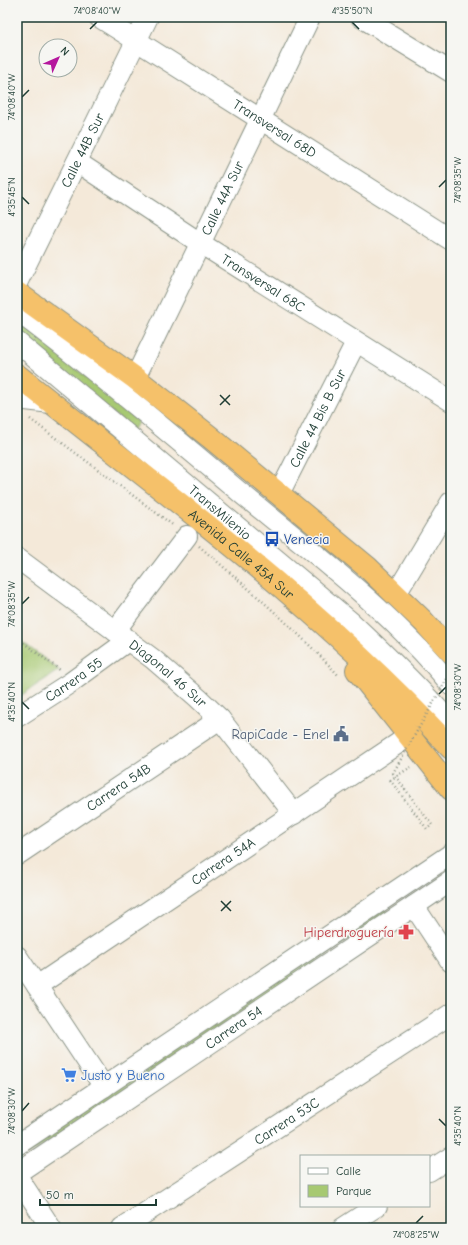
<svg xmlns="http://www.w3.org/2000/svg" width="468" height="1245" font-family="'Comic Neue',sans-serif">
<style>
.green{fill:#a7c972;stroke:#638353}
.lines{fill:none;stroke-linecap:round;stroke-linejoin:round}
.minor-casing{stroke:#8a9386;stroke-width:22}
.highway-casing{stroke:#8a9386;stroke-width:24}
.path{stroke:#8a9386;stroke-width:2.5;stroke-dasharray:1 3;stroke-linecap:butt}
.minor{stroke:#fff;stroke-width:20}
.highway{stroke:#f5c16b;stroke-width:22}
.path-bridge{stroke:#8a9386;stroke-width:2.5;stroke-dasharray:1 3;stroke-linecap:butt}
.ticks{fill:none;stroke:#1f3d34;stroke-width:1.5}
.labels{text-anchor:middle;stroke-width:3;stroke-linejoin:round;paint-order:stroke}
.street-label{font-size:14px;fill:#1f3d34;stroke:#f6f6f2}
.transit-label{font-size:14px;fill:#164399;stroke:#f6f6f2;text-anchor:start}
.service-label{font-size:14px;fill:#4e5e75;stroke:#f6f6f2;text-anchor:end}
.health-label{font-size:14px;fill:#be3a42;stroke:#f6f6f2;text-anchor:end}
.shop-label{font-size:14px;fill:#366cbe;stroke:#f6f6f2;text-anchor:start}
.neatline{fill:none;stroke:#1f3d34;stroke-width:1.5}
.ticks-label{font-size:10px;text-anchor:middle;fill:#1f3d34}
</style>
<rect width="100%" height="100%" fill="#f6f6f2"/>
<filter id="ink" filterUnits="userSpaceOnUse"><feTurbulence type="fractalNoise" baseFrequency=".025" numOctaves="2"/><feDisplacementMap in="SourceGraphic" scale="8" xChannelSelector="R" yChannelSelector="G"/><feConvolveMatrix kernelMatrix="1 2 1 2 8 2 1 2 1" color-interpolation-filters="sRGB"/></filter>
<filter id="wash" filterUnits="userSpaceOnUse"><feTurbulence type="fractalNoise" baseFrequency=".012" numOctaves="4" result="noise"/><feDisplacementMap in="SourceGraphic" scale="16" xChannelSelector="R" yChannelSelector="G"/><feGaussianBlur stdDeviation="0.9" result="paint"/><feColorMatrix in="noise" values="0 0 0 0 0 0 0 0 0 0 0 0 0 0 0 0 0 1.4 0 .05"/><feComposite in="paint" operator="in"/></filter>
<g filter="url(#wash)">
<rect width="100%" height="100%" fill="#f4e9d9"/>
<g class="green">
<polygon points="17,322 34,333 139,422 133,430 17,333"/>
<polygon points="17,638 59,670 17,698"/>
<polygon points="385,908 389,913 28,1155 23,1149"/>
</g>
</g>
<g filter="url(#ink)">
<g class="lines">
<defs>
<g id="minor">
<path id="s1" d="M99,17L451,240"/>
<polyline points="361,17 451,72"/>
<path id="s2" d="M77,162L200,243L451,401"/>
<path id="s3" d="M17,283L148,17"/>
<path d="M17,311C94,369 168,432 242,494C313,552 393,613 451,685"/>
<path id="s4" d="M17,342L352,623C386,655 420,688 451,723"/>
<path id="s5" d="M135,378L310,17"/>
<polyline points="17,399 51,403"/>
<path id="s6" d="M279,494L356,342"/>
<path id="s7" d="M17,558L153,659L198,698L220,719L294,814"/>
<polyline points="396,594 451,502"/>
<polyline points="115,631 187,536"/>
<path id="s8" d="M17,717L70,683L129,640"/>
<path id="s9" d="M17,855L220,719"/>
<polyline points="414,906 451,962"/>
<polyline points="17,956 104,1087"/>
<path id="s10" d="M37,986L409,736"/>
<polyline points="17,1145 451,854"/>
<polyline points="429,1171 451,1157"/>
<path id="s11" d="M17,1173L451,881"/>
<polyline points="17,1176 51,1228"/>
<path id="s12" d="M122,1228L451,1014"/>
<polyline points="343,1228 377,1206"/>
</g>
<g id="highway">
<polyline points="17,293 135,378 210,437 367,567 423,621 451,652"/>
<path id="s13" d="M17,375C91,435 167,492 240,552C314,613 386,678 451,748"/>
<polyline points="357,670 451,789"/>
</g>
</defs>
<use href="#minor" class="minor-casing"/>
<use href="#highway" class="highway-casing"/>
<g class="path">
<polyline points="30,419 174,526"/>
<path d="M199,546C248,588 296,629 339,676"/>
<polyline points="17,638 60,670"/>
<polyline points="390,780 411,767"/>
</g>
<use href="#minor" class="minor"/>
<use href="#highway" class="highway"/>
<polyline class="path-bridge" points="390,780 427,829 432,825 393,773 451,672"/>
</g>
</g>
<path class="ticks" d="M352,22L359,29M90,29L97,22M22,97L29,90M439,187L446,180M22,197L29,204M220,395L230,405M220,405L230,395M22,604L29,597M439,694L446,687M22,702L29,709M221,901L231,911M221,911L231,901M22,1111L29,1103M439,1119L446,1126M416,1223L423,1216"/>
<defs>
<symbol id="bus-bare" viewBox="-9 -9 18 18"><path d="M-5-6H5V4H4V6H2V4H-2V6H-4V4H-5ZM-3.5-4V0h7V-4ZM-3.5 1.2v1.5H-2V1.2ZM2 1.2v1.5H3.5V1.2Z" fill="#1a4fb4" stroke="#f6f6f2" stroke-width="2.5" paint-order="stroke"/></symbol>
<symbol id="civic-bare" viewBox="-9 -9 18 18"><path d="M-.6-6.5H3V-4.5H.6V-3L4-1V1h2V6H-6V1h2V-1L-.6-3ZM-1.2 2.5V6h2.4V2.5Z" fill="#5c6f8a" stroke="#f6f6f2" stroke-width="2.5" paint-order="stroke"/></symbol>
<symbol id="pharmacy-bare" viewBox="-9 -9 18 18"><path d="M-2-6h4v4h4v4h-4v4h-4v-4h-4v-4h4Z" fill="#e0444e" stroke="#f6f6f2" stroke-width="2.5" paint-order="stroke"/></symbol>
<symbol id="supermarket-bare" viewBox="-9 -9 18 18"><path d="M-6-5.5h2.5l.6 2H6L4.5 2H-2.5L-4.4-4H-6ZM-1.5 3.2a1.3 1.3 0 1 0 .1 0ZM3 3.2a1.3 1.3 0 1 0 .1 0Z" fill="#3f7fe0" stroke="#f6f6f2" stroke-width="2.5" paint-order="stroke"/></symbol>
</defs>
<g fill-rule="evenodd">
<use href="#bus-bare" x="261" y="528" width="22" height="22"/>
<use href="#civic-bare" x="330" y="723" width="22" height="22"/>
<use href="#pharmacy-bare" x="395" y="921" width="22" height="22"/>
<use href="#supermarket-bare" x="58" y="1064" width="22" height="22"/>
</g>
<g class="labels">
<g class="street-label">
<text dy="5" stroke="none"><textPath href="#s1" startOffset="208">Transversal 68D</textPath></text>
<text dy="5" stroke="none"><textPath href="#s3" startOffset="148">Calle 44B Sur</textPath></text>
<text dy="5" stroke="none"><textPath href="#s5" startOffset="200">Calle 44A Sur</textPath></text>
<text dy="5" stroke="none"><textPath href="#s2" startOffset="222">Transversal 68C</textPath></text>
<text dy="5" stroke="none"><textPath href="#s6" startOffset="85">Calle 44 Bis B Sur</textPath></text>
<text dy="5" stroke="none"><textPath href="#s4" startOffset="265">TransMilenio</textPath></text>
<text dy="5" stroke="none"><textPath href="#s13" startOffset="287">Avenida Calle 45A Sur</textPath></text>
<text dy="5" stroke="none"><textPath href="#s7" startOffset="190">Diagonal 46 Sur</textPath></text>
<text dy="5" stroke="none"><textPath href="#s8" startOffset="68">Carrera 55</textPath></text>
<text dy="5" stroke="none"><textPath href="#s9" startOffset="122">Carrera 54B</textPath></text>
<text dy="5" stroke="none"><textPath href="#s10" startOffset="224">Carrera 54A</textPath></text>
<text dy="5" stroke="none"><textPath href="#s11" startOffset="261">Carrera 54</textPath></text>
<text dy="5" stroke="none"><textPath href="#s12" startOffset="196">Carrera 53C</textPath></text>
</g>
<g class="transit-label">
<text x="284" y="544">Venecia</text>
</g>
<g class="service-label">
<text x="329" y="739">RapiCade - Enel</text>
</g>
<g class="health-label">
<text x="394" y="937">Hiperdroguería</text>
</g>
<g class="shop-label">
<text x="81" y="1080">Justo y Bueno</text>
</g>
</g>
<rect width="468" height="1245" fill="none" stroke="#f6f6f2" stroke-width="44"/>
<rect x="300" y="1155" width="130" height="52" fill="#f6f6f2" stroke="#a0aca6"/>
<rect x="308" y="1168" width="20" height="6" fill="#ffffff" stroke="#a0aca6"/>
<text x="336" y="1175" font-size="12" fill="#1f3d34">Calle</text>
<rect x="308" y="1185" width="20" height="12" fill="#a7c972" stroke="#a0aca6"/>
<text x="336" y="1195" font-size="12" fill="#1f3d34">Parque</text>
<g transform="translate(58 58) rotate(45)"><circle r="19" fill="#f6f6f2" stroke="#a0aca6"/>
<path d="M0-3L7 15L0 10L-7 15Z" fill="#b5179e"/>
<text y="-6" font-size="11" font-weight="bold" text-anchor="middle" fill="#1f3d34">N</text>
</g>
<path d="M40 1199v6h116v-6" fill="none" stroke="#1f3d34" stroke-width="2"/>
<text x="46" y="1199" font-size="12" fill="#1f3d34" stroke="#f6f6f2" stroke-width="3" paint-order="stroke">50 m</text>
<rect x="22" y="22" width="424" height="1201" class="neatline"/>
<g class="ticks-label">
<text x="97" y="14">74°08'40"W</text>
<text x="352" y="14">4°35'50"N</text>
<text transform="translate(11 97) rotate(-90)" y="4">74°08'40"W</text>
<text transform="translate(457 180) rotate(-90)" y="4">74°08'35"W</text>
<text transform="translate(11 197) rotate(-90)" y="4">4°35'45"N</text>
<text transform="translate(11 604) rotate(-90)" y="4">74°08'35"W</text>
<text transform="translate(457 687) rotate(-90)" y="4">74°08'30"W</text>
<text transform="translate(11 702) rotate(-90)" y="4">4°35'40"N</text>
<text transform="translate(11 1111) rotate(-90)" y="4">74°08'30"W</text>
<text transform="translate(457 1126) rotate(-90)" y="4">4°35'40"N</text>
<text x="416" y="1238">74°08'25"W</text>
</g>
</svg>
